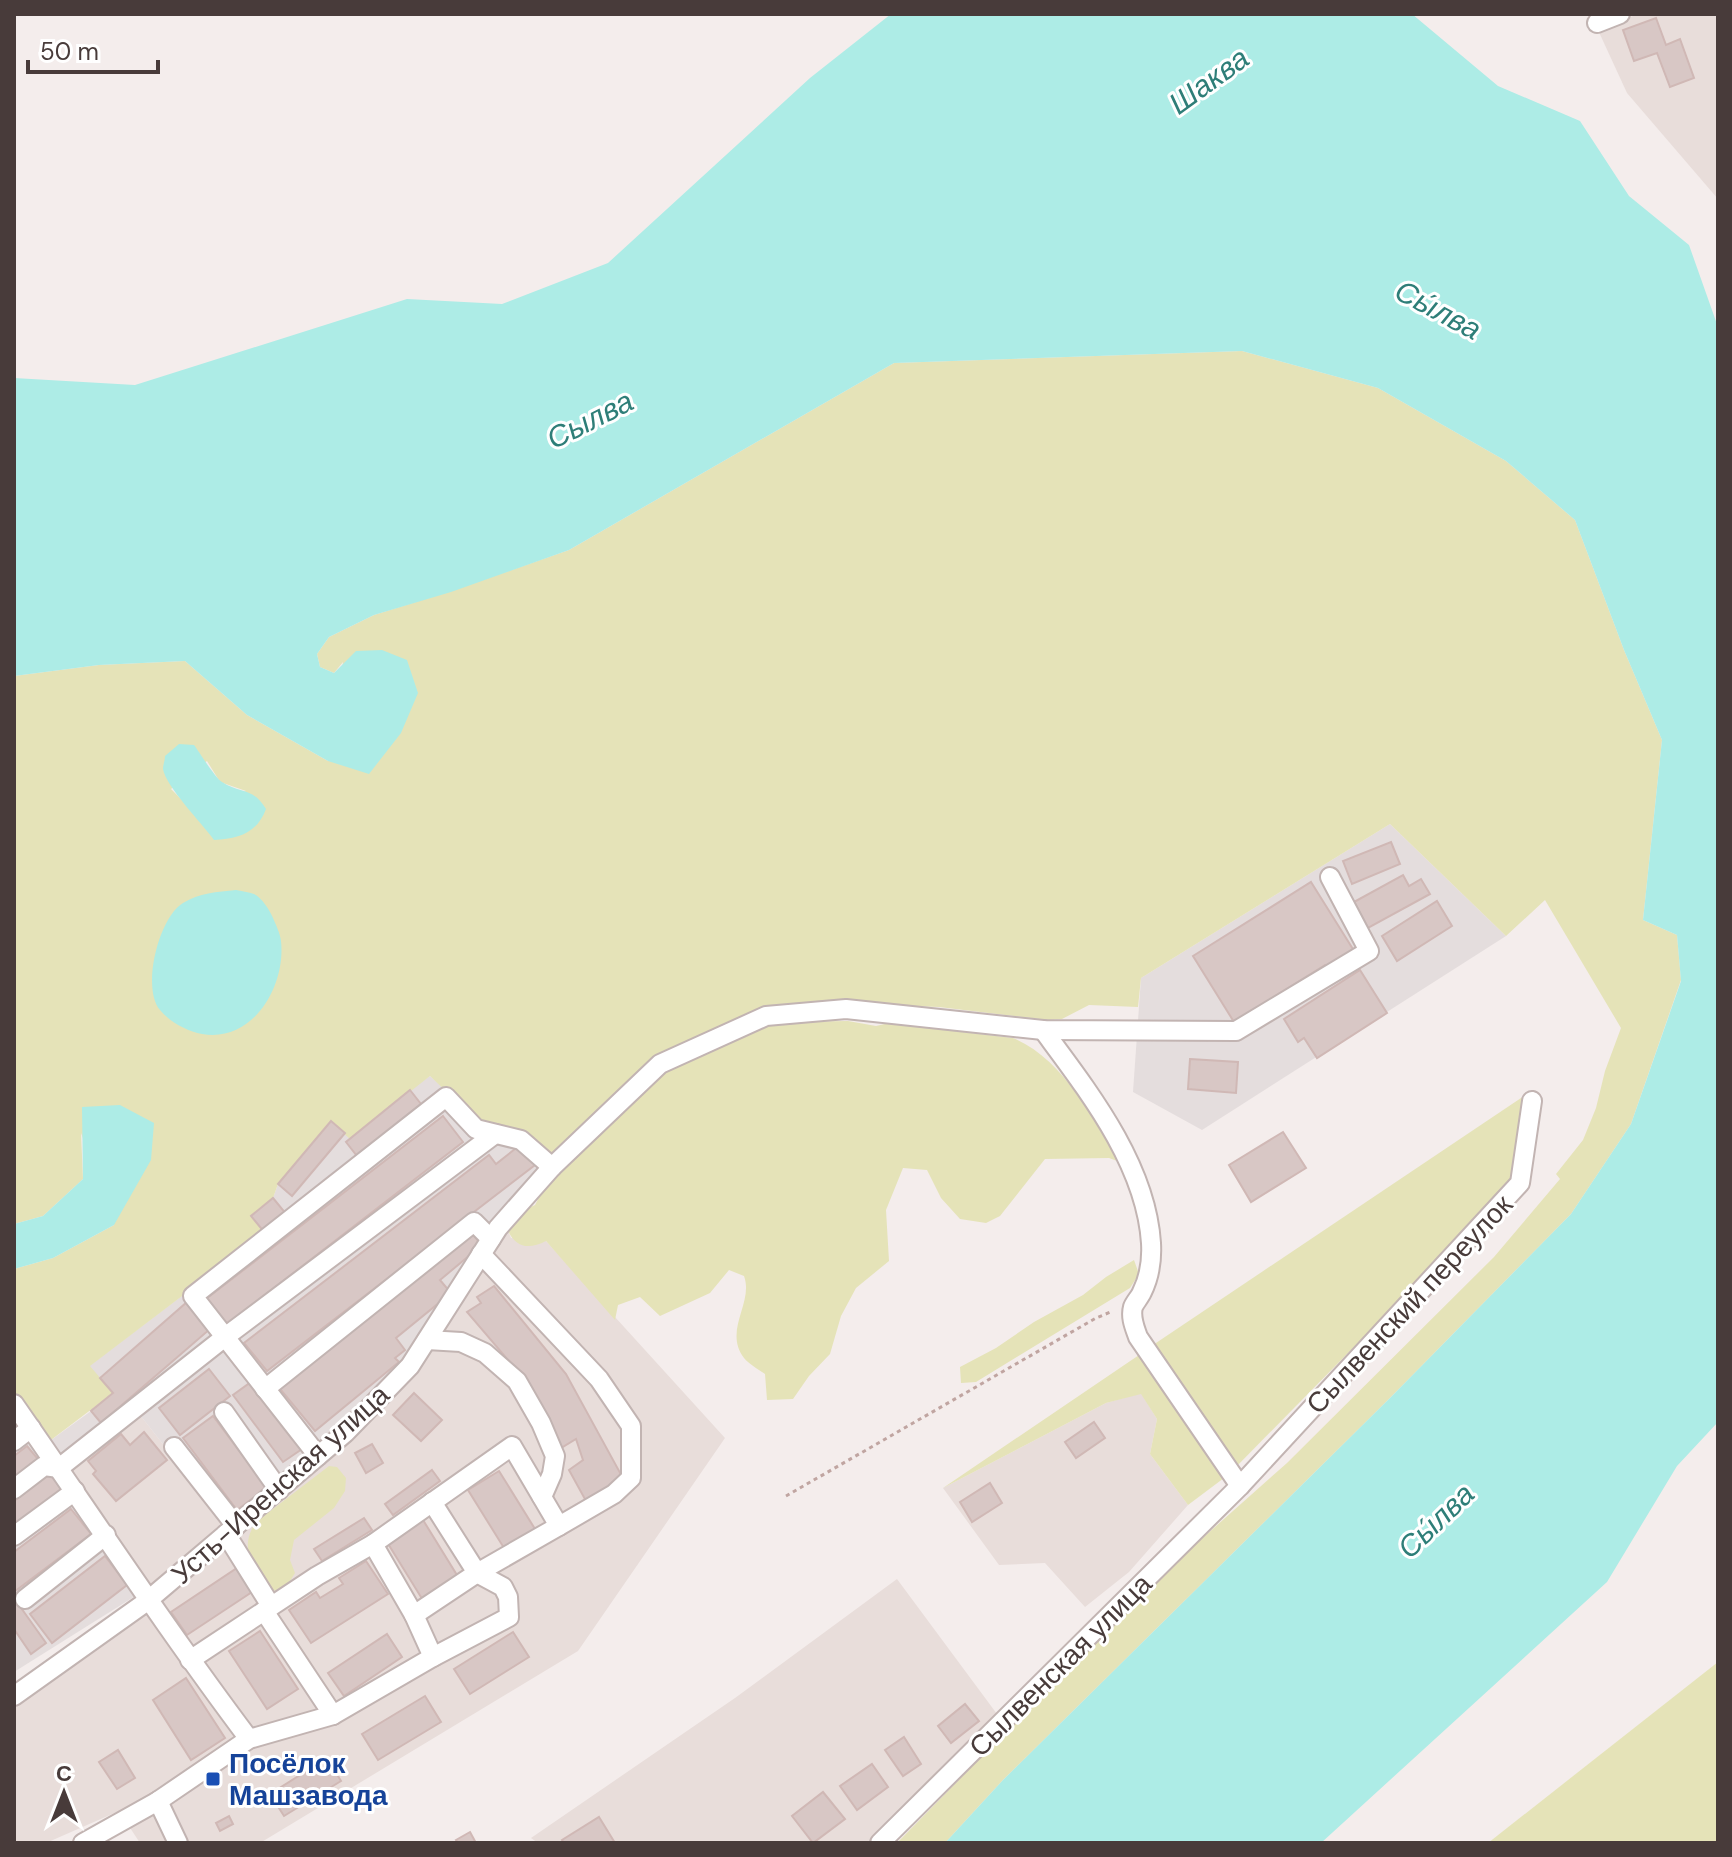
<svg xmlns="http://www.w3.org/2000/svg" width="1732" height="1857" font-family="'DM Sans',sans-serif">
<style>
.residential{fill:#e8ddda}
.industrial{fill:#e4dddd}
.green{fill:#e5e3b8;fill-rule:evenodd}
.water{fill:#adece6}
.building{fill:#d8c7c5;stroke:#d0b8b5;stroke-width:2}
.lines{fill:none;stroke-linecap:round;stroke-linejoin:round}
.minor-casing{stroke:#c2b4b2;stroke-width:22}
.path{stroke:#c0a5a1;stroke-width:3;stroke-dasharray:4 4;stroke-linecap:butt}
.minor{stroke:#fff;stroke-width:18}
.transit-dot{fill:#1a4fb4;stroke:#fff;stroke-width:3}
.labels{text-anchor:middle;stroke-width:6;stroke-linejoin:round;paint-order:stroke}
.street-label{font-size:28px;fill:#483b3a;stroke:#fff}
.transit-label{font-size:28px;font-weight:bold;fill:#164399;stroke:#fff;text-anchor:start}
.water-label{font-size:30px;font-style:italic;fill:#2e7e78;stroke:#fff}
</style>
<rect width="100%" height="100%" fill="#f4edec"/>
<g class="residential">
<polygon points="1638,14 1718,14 1718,199 1627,93 1598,30"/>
<polygon points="508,1231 511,1238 545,1240 725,1438 578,1651 260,1843 140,1843 119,1811 46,1843 14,1843 14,1702 131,1619 492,1251"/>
<polygon points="1141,1393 1157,1419 1150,1454 1188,1505 1129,1572 1085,1607 1045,1563 999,1565 943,1488 1106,1403"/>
<polygon points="140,1415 225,1523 151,1587 69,1469"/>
<polygon points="897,1579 997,1714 877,1843 538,1843 531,1838 735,1698"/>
</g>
<g class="industrial">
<polygon points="1390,824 1506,936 1202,1130 1133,1092 1141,978"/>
<polygon points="430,1076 457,1100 548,1158 404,1365 323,1444 225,1523 140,1415 69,1469 47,1443 91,1411 89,1366 264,1234 251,1216 273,1198 278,1184 331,1121 345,1133"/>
<polygon points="14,1411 140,1593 14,1672"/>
</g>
<g class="green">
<path d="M1242,351L1378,388L1506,461L1575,520L1624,650L1662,740L1643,920L1677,935L1681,980L1631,1124L1571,1214L1391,1397L1003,1780L945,1843H897L1152,1583L1287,1463L1494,1257L1560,1179L1556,1174L1583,1140L1596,1108L1605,1071L1621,1028L1545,900L1506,936L1390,824L1141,978L1138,1007L1089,1005L1062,1019L1048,1020L939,1007L859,1004L769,1010L713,1029L646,1068L548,1158L481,1125L430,1076L350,1139L331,1122L278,1184L273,1198L251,1216L265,1233L90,1366L113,1393L47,1443L14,1397V1269L53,1258L114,1225L81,1133L83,1179L43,1216L14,1224V676L99,665L185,661L247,715L328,761L343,662L334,673L320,667L317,654L329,637L374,615L451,591L569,550L894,363ZM207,761L220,782L246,791L192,810L171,789Z"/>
<path d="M848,1021L876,1026L889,1023L1013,1038C1065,1060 1091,1118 1120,1162L1109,1158L1045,1159L1000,1216L986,1223L960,1219L941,1198L927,1170L903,1168L886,1210L889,1261L856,1288L841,1316L830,1354L809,1376L793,1399L767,1400L765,1374C759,1370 749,1364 744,1358C723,1330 754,1303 744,1276L729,1270L710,1293L660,1316L640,1297L618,1305L615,1320L546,1241C530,1249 517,1249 508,1231L522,1211L535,1205L555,1167L662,1073L739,1033L781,1022Z"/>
<polygon points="1524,1096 1516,1182 1235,1468 1150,1347"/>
<polygon points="1134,1260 1139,1274 1130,1288 976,1382 961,1383 960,1367 996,1348 1034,1322 1083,1295 1106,1277"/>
<polygon points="1142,1353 1224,1478 1188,1505 1150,1454 1157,1419 1141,1394 1106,1403 943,1488"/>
<path d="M329,1466L337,1467L346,1478L345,1491L334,1508L294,1540L290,1560L295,1573L285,1589L271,1591C255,1567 237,1550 256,1522Z"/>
<polygon points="1718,1662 1718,1843 1488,1843"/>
</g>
<g class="water">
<polygon points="891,14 1412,14 1498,86 1580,121 1629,196 1689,245 1718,327 1718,1422 1677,1466 1607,1582 1321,1843 945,1843 1003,1780 1391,1397 1571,1214 1631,1124 1681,981 1677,935 1643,920 1662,740 1624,650 1575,520 1506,461 1378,388 1242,351 894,363 569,550 451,592 374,615 329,637 317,654 320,667 334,673 356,651 382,650 407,660 418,693 401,733 369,774 328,761 247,715 185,661 99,665 14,676 14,378 135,385 407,299 502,304 608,263 810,78"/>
<path d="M179,744L194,745C200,753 216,779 222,782C241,794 253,787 266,809C257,833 239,839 214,840C202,823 166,787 163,769C163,765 165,760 165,756Z"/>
<path d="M236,890C241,891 249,892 254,894C262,898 269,909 273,918C276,925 280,933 281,941C286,986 253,1043 202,1034C187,1031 171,1023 160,1010C141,988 159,917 183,903C199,893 217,892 236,890Z"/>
<polygon points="120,1105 154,1123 151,1160 114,1225 53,1258 14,1269 14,1224 43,1216 83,1179 82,1107"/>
</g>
<g class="building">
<polygon points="1656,18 1666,45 1680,39 1694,78 1670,87 1657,53 1634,61 1623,30"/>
<polygon points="1391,842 1400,864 1352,884 1343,861"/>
<polygon points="1403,875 1409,886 1421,879 1430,894 1368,928 1354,902"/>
<polygon points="1311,882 1361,962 1334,979 1325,965 1234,1022 1193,956"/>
<polygon points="1437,901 1452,926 1397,961 1382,936"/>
<polygon points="1360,970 1387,1013 1317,1058 1304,1038 1298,1042 1284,1019"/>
<polygon points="1190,1059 1238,1062 1236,1093 1188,1089"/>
<polygon points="410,1090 421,1104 357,1156 346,1142"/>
<polygon points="443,1116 463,1142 226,1325 206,1299"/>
<polygon points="331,1121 345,1133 292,1196 278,1184"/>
<polygon points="1283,1132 1306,1168 1251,1202 1229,1165"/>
<polygon points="520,1145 535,1165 267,1371 244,1343 489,1155 496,1164"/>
<polygon points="273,1198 287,1215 265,1233 251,1216"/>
<polygon points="470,1231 482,1245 440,1280 451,1293 396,1338 405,1350 395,1358 399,1362 315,1431 280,1389"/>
<polygon points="494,1286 566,1374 624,1480 586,1501 569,1470 583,1460 576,1439 561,1448 521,1375 467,1312 481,1303 477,1297"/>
<polygon points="187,1302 210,1329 101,1423 91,1411 113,1393 100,1378"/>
<polygon points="209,1369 230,1396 180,1435 159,1408"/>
<polygon points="251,1382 302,1449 283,1462 233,1395"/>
<polygon points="414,1393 442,1420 421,1441 393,1415"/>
<polygon points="213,1416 267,1488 237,1510 183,1438"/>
<polygon points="1094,1422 1105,1438 1076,1458 1065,1442"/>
<polygon points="144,1432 167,1460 116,1501 93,1474 96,1471 88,1461 121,1434 130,1445"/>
<polygon points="372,1444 383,1463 366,1473 355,1453"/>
<polygon points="27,1446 38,1459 14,1478 14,1456"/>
<polygon points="432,1470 440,1481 393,1515 385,1504"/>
<polygon points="499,1471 535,1529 504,1548 468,1490"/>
<polygon points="50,1474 62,1490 14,1527 14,1501"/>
<polygon points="990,1483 1002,1503 972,1522 960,1502"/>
<polygon points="71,1509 91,1534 14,1592 14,1552"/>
<polygon points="364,1518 372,1530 322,1561 314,1549"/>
<polygon points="423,1520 460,1580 424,1602 387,1542"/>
<polygon points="105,1556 127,1585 52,1643 30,1614"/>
<polygon points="366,1561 388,1594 311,1643 289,1610 316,1592 320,1598 343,1584 339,1578"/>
<polygon points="237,1568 252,1592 187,1635 171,1612"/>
<polygon points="14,1598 46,1643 31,1654 14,1629"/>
<polygon points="260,1631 298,1689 267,1709 229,1651"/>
<polygon points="513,1632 529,1657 470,1694 454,1669"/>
<polygon points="387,1634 402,1657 344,1696 328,1673"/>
<polygon points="186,1678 225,1738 191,1760 153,1700"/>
<polygon points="425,1696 441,1722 378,1760 362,1734"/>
<polygon points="965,1704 979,1721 951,1743 938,1726"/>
<polygon points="904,1737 921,1764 903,1776 885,1750"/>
<polygon points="118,1750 135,1778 117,1789 99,1762"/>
<polygon points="327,1758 341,1781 284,1816 270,1794"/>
<polygon points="872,1764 888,1787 857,1810 840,1786"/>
<polygon points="823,1792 845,1819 813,1843 792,1816"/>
<polygon points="229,1816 233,1824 220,1831 216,1823"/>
<polygon points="599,1817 615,1843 564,1843 562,1840"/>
<polygon points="470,1832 476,1843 458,1843 456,1840"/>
</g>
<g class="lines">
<defs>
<g id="minor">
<polyline points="1597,23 1620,14"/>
<path d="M1043,1030C1088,1091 1146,1164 1151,1243C1152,1260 1150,1276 1142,1292C1140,1297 1135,1302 1133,1307C1130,1318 1135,1328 1138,1337L1240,1486"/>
<polyline points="481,1254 599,1379 631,1426 631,1478 614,1494 559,1526"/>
<polyline points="427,1340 461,1342 485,1353 517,1381 541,1423 555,1456 552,1474 542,1497"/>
<polyline points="265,1389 474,1222 491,1239"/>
<path d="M14,1404C92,1516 167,1630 249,1739"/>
<polyline points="224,1412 279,1490"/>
<polyline points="14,1441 31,1428"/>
<polyline points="174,1447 236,1526"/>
<polyline points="318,1456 193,1296 446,1097 476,1129 521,1140 552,1167"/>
<polyline points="14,1489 44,1466 59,1468 225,1337 495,1134"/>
<polyline points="226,1534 271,1606"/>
<polyline points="14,1536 75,1491"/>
<polyline points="373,1544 414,1615 433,1657"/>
<polyline points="25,1599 106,1535"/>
<polyline points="264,1611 333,1715"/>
<polyline points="190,1660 317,1576 373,1544 512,1446 559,1526 477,1573 414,1615"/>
<polyline points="14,1696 146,1602 345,1433 410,1366 498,1228 552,1167 660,1064 766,1016 846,1009 1043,1030 1236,1031 1369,951 1330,877"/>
<polyline points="158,1801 178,1843"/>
<polyline points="83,1843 158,1801 249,1739 333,1715 433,1657 509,1617 508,1597 503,1587 477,1573 432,1502"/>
<polyline points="880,1843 1240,1486 1520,1183 1532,1101"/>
</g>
</defs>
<use href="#minor" class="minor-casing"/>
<polyline class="path" points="786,1496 1096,1318 1113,1311"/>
<use href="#minor" class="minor"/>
</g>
<rect class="transit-dot" x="205" y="1771" width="16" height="16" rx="4"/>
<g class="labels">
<g class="street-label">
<text transform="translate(1409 1304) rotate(-47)" y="10">Сылвенский переулок</text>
<text transform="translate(280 1484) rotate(-42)" y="10">Усть-Иренская улица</text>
<text transform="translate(1060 1665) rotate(-45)" y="10">Сылвенская улица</text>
</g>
<g class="transit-label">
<text x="229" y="1773">Посёлок<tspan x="229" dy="32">Машзавода</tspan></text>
</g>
<g class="water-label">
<text transform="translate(1209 81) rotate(-36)" y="10">Шаква</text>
<text transform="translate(1438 310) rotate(28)" y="10">Сы́лва</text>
<text transform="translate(590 420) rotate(-27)" y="10">Сылва</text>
<text transform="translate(1436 1521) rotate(-44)" y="10">Сы́лва</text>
</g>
</g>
<rect width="1732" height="1857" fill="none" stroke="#483b3a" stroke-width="32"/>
<g transform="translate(64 1793)" stroke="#ffffff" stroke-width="6" paint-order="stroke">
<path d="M0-6L14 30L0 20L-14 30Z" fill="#483b3a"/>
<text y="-12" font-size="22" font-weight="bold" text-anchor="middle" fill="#483b3a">С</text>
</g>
<path d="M28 60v12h130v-12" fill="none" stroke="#483b3a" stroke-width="4"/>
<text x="40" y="60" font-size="24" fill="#483b3a" stroke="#ffffff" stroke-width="6" paint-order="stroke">50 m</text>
</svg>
